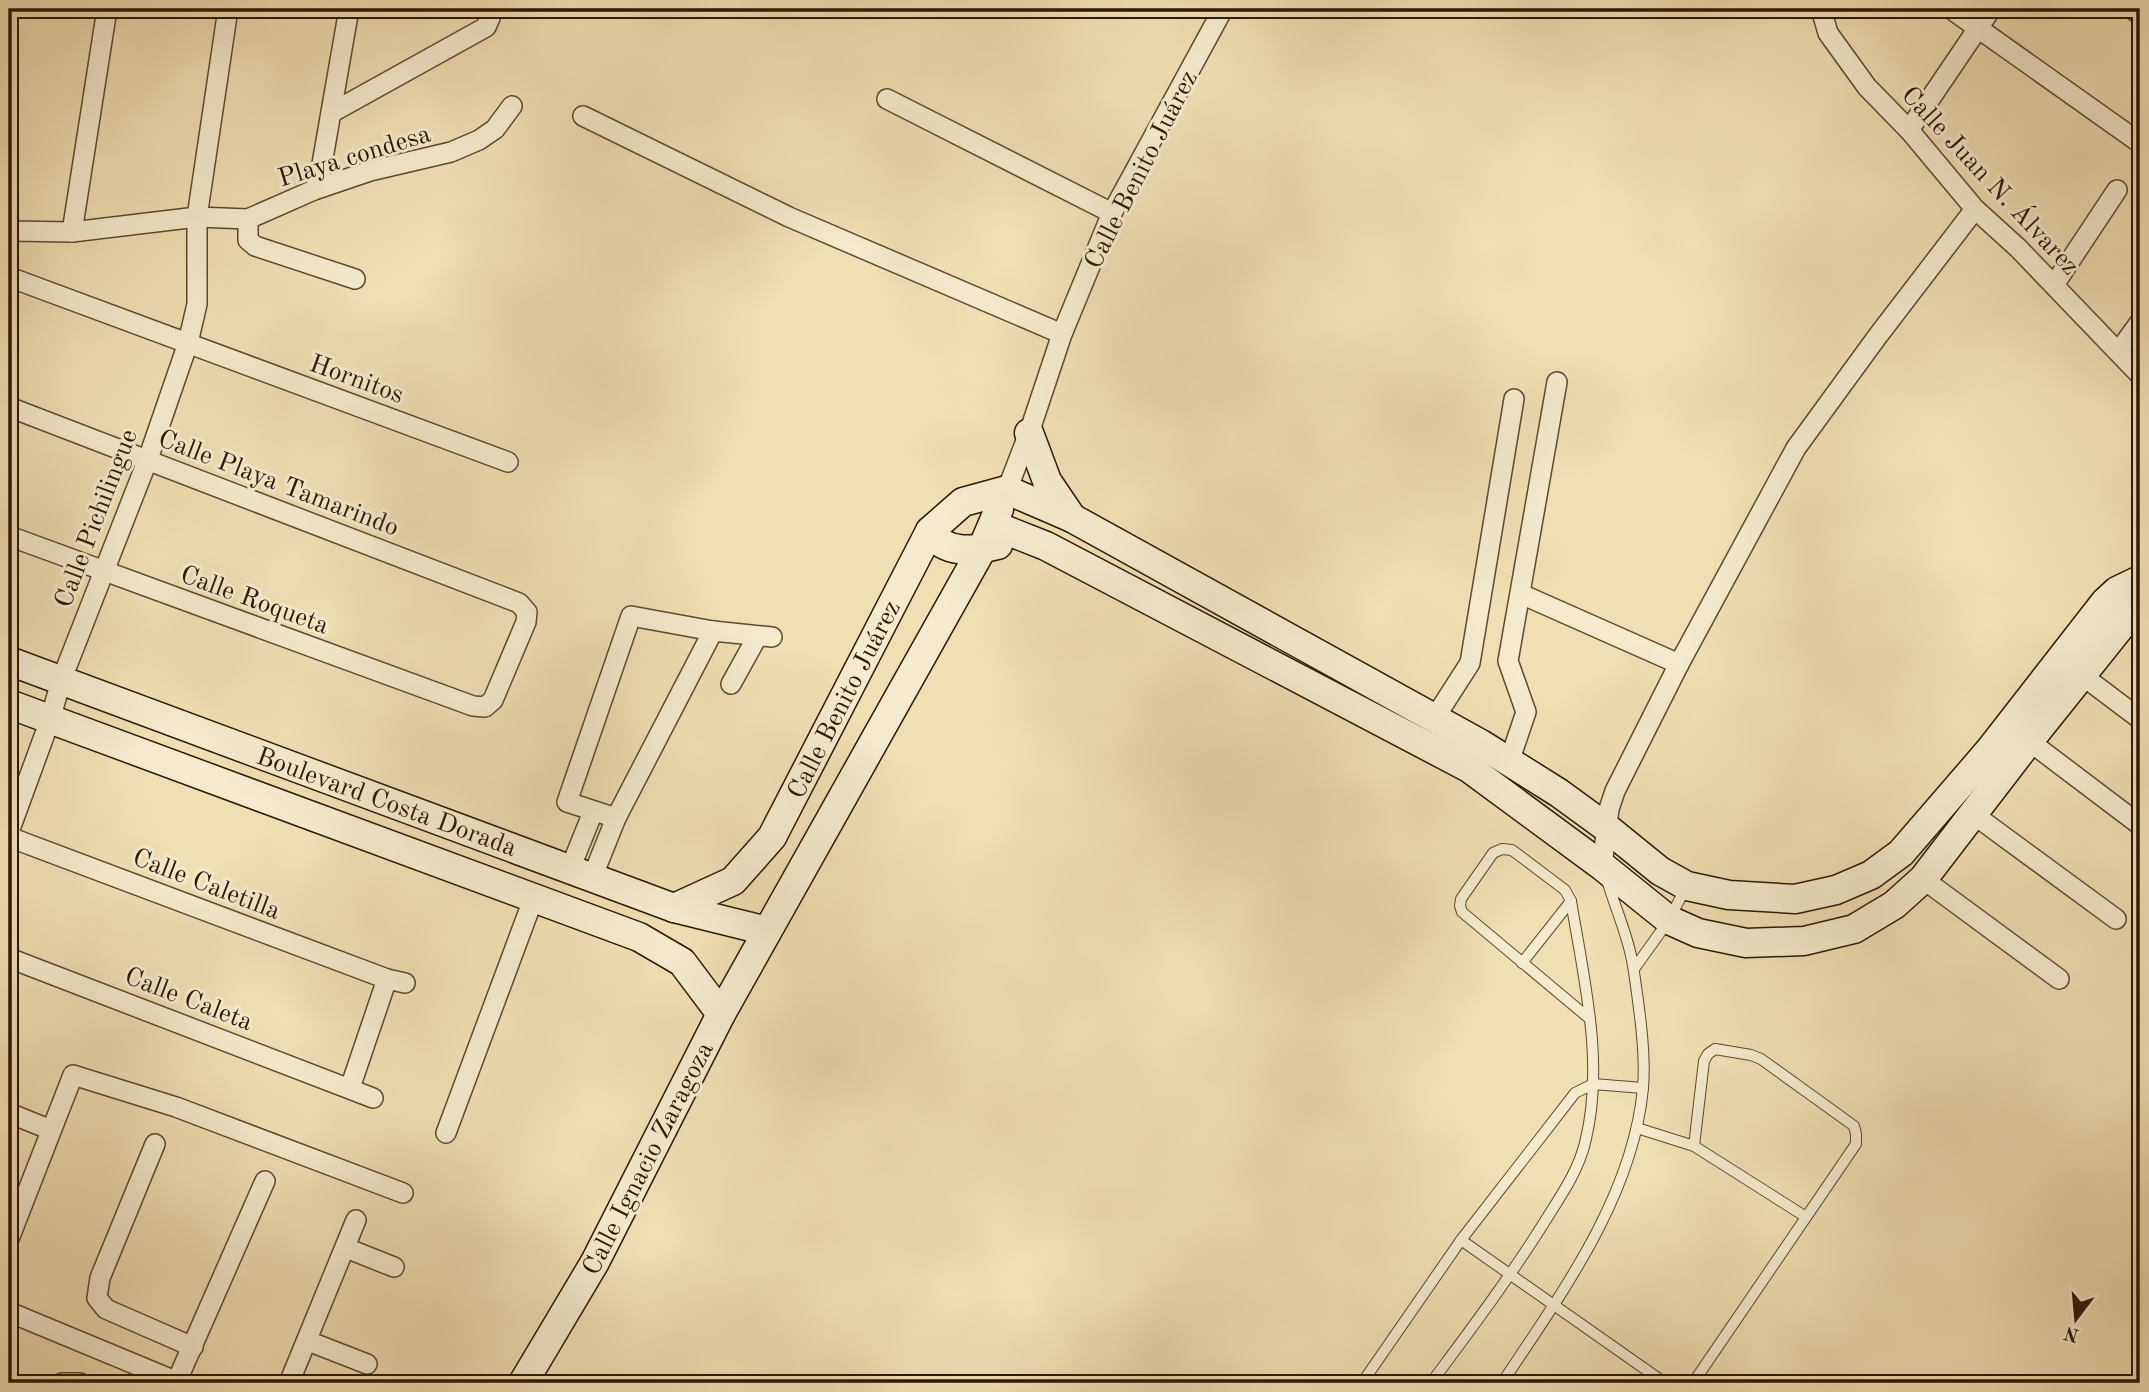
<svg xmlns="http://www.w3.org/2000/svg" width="2149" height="1392" font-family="'Old Standard TT',serif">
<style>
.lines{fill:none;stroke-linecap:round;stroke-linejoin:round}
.lane-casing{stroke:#5e482e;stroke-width:12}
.street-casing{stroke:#5e482e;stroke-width:22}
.secondary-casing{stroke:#2d1602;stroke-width:31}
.lane{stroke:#f5eace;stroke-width:10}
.street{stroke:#f5eace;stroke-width:19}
.secondary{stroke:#f5eace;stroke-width:28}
.labels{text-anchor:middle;stroke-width:6;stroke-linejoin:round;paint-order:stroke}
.street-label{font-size:26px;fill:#2d1602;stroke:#f5eace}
</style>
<rect width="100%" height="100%" fill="#f0dfb3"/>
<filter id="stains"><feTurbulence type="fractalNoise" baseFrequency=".00286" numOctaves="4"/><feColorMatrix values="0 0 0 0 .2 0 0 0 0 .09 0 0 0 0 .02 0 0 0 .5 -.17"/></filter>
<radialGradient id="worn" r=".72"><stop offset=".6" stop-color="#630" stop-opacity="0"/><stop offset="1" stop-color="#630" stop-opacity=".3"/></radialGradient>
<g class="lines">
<defs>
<g id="lane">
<polyline points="1522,963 1571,901"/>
<polyline points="1634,969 1669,920 1685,889"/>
<polyline points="1637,1128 1694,1146 1806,1217"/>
<polyline points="1461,1240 1665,1383"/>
<polyline points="1362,1383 1461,1240 1575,1093 1593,1084 1643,1088"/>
<path d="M1431,1383C1471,1329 1511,1276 1547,1218C1562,1194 1578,1171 1585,1143C1605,1064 1584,980 1571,901L1565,890L1512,850L1502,849L1493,853L1461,899L1460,906L1462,912L1590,1019"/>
<path d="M1502,1383C1561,1294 1633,1197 1643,1088C1646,1053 1639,1007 1634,972C1630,941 1616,910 1607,880"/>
<polyline points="1693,1383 1856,1144 1856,1134 1854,1126 1761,1059 1751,1055 1715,1049 1708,1054 1704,1061 1694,1146"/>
</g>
<g id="street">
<polyline points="1821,9 1828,33 1867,87 1909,130 1975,209 2018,248 2140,375"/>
<polyline points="1951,9 2140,143"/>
<polyline points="2132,9 2140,15"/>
<polyline points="887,99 1112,213"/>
<polyline points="331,113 486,27 490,18 488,9"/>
<polyline points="583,116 789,217 1062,334"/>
<polyline points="1909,130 1991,9"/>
<polyline points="314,190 319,181 349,9"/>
<polyline points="248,219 248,240 255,246 355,279"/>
<polyline points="9,231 72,232 197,217 248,219 314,190 370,171 451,152 479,140 495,129 512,106"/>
<polyline points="72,232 107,9"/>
<polyline points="9,277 508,462"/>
<polyline points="2054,285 2117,190"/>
<polyline points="2119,351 2140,322"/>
<polyline points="9,407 519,603 527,612 526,622 493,700 485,707 473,706 9,536"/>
<polyline points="1007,490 1029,433 1062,334 1112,213 1223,9"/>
<polyline points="1521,594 1679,664"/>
<polyline points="2083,676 2140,719"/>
<polyline points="731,684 757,637"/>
<polyline points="1434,719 1470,663 1514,399"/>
<polyline points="2029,741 2140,825"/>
<polyline points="1509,762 1526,712 1508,661 1557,382"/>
<polyline points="1973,814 2116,919"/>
<polyline points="616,818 567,802 631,616 713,631 772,637"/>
<polyline points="9,832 50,720 61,681 148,459 188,343 197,304 197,217 228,9"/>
<polyline points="9,837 387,979 405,983"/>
<polyline points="1602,866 1609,809 1615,791 1679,664 1796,448 1877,337 1975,209"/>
<polyline points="570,869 593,812"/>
<polyline points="592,878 616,818 713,631"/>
<polyline points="1923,879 2059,979"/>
<polyline points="9,958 373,1098"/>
<polyline points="350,1088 387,979"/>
<polyline points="9,1113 51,1130"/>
<polyline points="446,1133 534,897"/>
<polyline points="155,1144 100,1278 97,1298 106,1309 193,1347"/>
<polyline points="9,1239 73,1075 176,1107 403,1193"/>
<polyline points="346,1248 394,1267"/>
<polyline points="9,1312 180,1383"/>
<polyline points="308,1341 367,1364"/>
<polyline points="62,1383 80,1383"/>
<polyline points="176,1383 265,1181"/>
<polyline points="289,1383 356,1220"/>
</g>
<g id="secondary">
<polyline points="1029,433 1047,481 1072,518"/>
<polyline points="1007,490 1072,518 1481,744 1559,793 1607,828 1660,871 1687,886 1729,895 1795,899 1836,890 1871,875 1901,853 1989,751 2105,602 2117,591 2140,580"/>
<polyline points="993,525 1046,546 1469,768 1602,866 1669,920 1698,933 1746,943 1804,941 1854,929 1894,905 1923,879 2029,741 2137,606 2140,598"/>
<path d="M930,531C945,555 973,551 998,545"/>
<polyline points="9,661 674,908 767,931"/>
<polyline points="9,704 639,937 682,962 721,1014"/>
<polyline points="674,908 733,881 772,837 930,531 963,502 1007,490"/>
<polyline points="523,1383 595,1262 721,1014 982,549 999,509"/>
</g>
</defs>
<use href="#lane" class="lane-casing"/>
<use href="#street" class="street-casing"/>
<use href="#secondary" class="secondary-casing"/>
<use href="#lane" class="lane"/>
<use href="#street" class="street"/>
<use href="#secondary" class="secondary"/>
</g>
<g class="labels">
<g class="street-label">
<text transform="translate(354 155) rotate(-17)" y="9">Playa condesa</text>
<text transform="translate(1140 169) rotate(-63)" y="9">Calle Benito Juárez</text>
<text transform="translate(1991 180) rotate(47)" y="9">Calle Juan N. Álvarez</text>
<text transform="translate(357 378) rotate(20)" y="9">Hornitos</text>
<text transform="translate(279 482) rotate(21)" y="9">Calle Playa Tamarindo</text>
<text transform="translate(95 518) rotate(-69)" y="9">Calle Pichilingue</text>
<text transform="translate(255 599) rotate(20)" y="9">Calle Roqueta</text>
<text transform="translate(843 699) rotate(-63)" y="9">Calle Benito Juárez</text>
<text transform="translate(387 801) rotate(20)" y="9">Boulevard Costa Dorada</text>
<text transform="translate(207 883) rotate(21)" y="9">Calle Caletilla</text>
<text transform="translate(189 998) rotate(21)" y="9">Calle Caleta</text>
<text transform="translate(647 1158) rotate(-63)" y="9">Calle Ignacio Zaragoza</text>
</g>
</g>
<rect width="2149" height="1392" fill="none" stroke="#f0dfb3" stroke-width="35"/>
<rect x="10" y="10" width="2128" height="1371" fill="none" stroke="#2d1602" stroke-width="3.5"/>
<rect x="18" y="18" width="2114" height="1357" fill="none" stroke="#2d1602" stroke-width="2"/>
<g transform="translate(2076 1319) rotate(196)" stroke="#f5eace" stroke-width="5" paint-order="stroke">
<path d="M0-5L12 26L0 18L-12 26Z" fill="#2d1602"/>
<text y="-10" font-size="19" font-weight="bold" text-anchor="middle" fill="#2d1602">N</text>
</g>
<rect width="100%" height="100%" filter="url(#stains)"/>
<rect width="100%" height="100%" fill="url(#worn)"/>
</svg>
